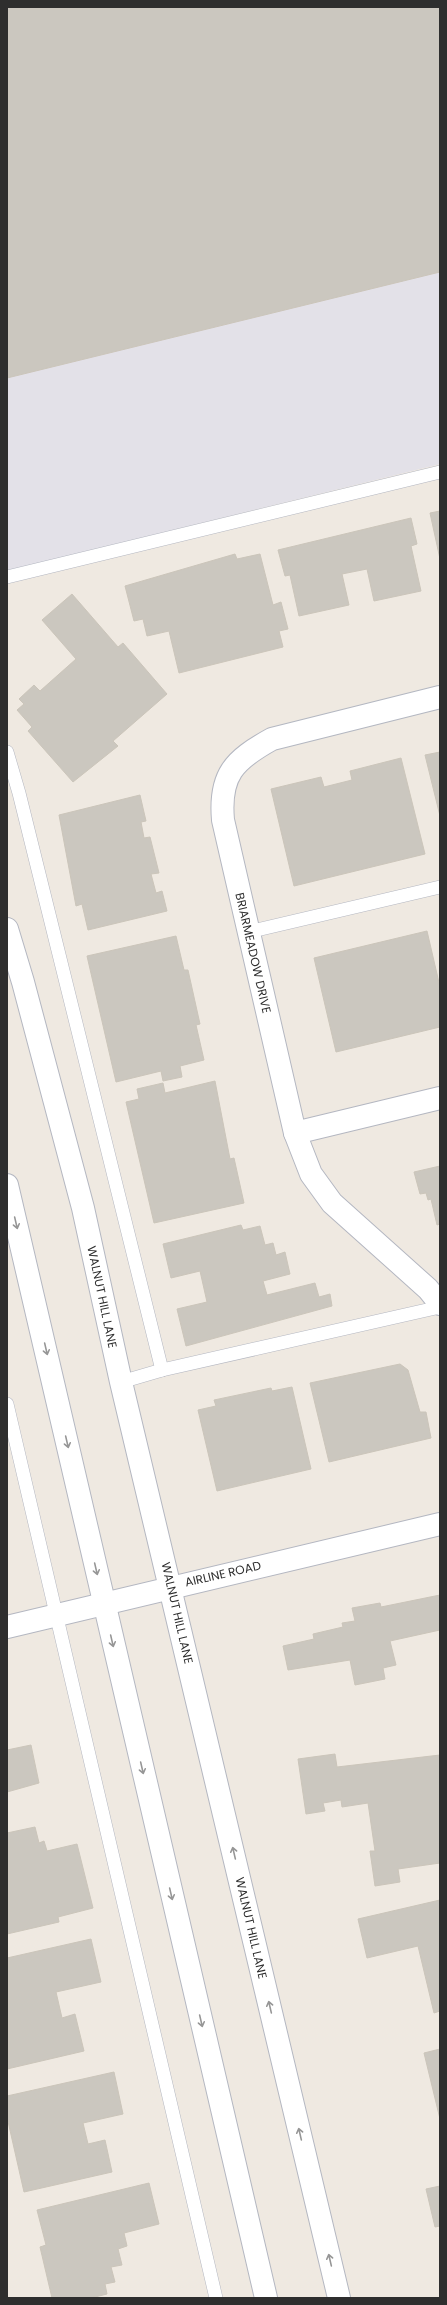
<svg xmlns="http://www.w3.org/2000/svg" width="447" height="2305" font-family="Poppins,sans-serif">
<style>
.industrial{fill:#e3e1e8}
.building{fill:#cbc7bf;stroke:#cbc5ba}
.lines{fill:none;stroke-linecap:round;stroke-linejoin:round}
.lane-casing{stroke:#b4b7c1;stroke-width:14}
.street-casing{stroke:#b4b7c1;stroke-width:24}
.secondary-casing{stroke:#b4b7c1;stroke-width:24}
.lane{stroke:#fff;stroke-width:13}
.street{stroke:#fff;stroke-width:22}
.secondary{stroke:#fff;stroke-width:22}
.oneway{stroke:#969696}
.labels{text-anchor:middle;stroke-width:3;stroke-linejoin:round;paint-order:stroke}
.street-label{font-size:12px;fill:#2e2e2e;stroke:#fff}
</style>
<rect width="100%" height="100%" fill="#efe9e1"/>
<polygon class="industrial" points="7,7 440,7 440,464 7,571"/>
<g class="building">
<polygon points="7,7 440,7 440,272 7,378"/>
<polygon points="440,511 440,559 430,513"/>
<polygon points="411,518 417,544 411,546 421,591 374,601 367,569 342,574 349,605 299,616 290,575 285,576 278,550"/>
<polygon points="235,554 237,559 260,554 273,605 281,602 288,629 279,631 283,647 179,673 169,631 147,636 143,619 134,621 125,586"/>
<polygon points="72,594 118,647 123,643 167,694 113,741 118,746 73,782 28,731 32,727 17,710 24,704 19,699 34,685 40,691 76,659 42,620"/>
<polygon points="440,752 440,816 425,755"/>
<polygon points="401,758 425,854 294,886 271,789 321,777 324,787 352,780 350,771"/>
<polygon points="140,795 146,821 141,822 144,838 150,837 159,873 151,874 156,893 162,891 167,911 88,930 82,904 76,906 59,815"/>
<polygon points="427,931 440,987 440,1027 336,1052 314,958"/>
<polygon points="176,936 184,970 188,970 200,1024 196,1025 204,1060 180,1066 182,1077 163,1081 161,1071 116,1082 87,956"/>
<polygon points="215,1081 230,1159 234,1158 244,1203 154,1223 126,1102 139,1099 137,1089 163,1083 165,1093"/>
<polygon points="440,1166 440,1224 437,1225 431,1199 428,1200 426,1193 420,1194 414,1172"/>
<polygon points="241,1225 243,1230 260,1226 265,1245 273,1243 276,1255 285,1252 290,1274 263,1281 267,1295 315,1283 319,1297 330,1294 332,1306 186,1346 177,1309 207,1302 200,1271 171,1278 163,1244"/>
<polygon points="400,1364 408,1370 420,1412 426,1412 431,1438 329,1462 310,1383"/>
<polygon points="292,1387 311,1469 217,1491 198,1410 216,1406 214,1400 271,1388 272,1391"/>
<polygon points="440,1595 440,1630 390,1641 396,1665 383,1668 385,1679 355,1685 350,1660 288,1670 283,1646 314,1639 313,1634 343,1627 342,1623 355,1621 352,1608 380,1603 381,1607"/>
<polygon points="31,1745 39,1783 7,1792 7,1750"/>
<polygon points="335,1754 337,1767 440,1755 440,1863 398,1869 400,1882 375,1886 370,1851 375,1851 368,1803 342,1807 341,1800 323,1803 325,1811 306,1814 298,1759"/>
<polygon points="35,1827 39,1843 44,1841 47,1851 77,1844 93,1908 58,1917 59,1922 7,1934 7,1833"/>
<polygon points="440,1900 440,2011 434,2013 418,1946 367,1958 358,1919"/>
<polygon points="91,1939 101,1982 56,1992 62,2018 75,2014 84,2051 7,2069 7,1958"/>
<polygon points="440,2049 440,2119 424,2053"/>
<polygon points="114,2072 123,2114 83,2123 88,2144 105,2140 112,2172 24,2192 7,2117 7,2096"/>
<polygon points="149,2183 159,2224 124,2233 127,2246 118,2249 122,2265 111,2267 115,2282 105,2284 107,2294 91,2298 52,2298 40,2247 46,2245 37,2210"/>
<polygon points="440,2186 440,2226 435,2227 426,2189"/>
</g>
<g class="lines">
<defs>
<g id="lane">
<polyline points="7,577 440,472"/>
<polyline points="7,752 19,793 162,1370"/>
<polyline points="248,932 440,887"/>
<polyline points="121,1382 162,1370 440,1307"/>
<polyline points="7,1404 216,2298"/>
</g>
<g id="street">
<path d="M440,697L272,739C234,760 219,775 223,820L295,1133L311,1174L332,1203L428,1289L440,1304"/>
<polyline points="295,1133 440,1098"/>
<polyline points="7,1627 440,1524"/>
</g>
<g id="secondary">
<polyline points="7,929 23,982 83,1208 121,1382 339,2298"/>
<polyline points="7,1185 266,2298"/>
</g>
</defs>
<use href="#lane" class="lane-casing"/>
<use href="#street" class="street-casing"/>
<use href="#secondary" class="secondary-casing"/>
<use href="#lane" class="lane"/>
<use href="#street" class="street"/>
<use href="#secondary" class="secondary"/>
</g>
<defs><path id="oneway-shaft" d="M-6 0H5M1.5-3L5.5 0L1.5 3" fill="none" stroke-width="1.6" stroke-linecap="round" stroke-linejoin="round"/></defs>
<g class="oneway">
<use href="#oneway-shaft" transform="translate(16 1223) rotate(77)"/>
<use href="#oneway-shaft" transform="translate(46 1349) rotate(77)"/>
<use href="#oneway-shaft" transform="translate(67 1442) rotate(77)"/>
<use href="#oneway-shaft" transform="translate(96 1569) rotate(77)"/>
<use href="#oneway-shaft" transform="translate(112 1641) rotate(77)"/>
<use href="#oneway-shaft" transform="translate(142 1768) rotate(77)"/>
<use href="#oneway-shaft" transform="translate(234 1853) rotate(-103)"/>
<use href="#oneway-shaft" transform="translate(171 1894) rotate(77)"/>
<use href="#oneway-shaft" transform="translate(270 2007) rotate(-103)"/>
<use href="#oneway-shaft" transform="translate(201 2021) rotate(77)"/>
<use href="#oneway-shaft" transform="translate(300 2134) rotate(-103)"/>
<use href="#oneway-shaft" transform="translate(330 2260) rotate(-103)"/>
</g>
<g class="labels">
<g class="street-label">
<text transform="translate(253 953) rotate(77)" y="4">BRIARMEADOW DRIVE</text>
<text transform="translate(102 1297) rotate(78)" y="4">WALNUT HILL LANE</text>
<text transform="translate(223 1574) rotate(-13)" y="4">AIRLINE ROAD</text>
<text transform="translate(177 1613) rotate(77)" y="4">WALNUT HILL LANE</text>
<text transform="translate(251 1928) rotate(77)" y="4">WALNUT HILL LANE</text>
</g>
</g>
<rect width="447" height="2305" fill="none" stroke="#2e2e2e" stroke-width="16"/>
</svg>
